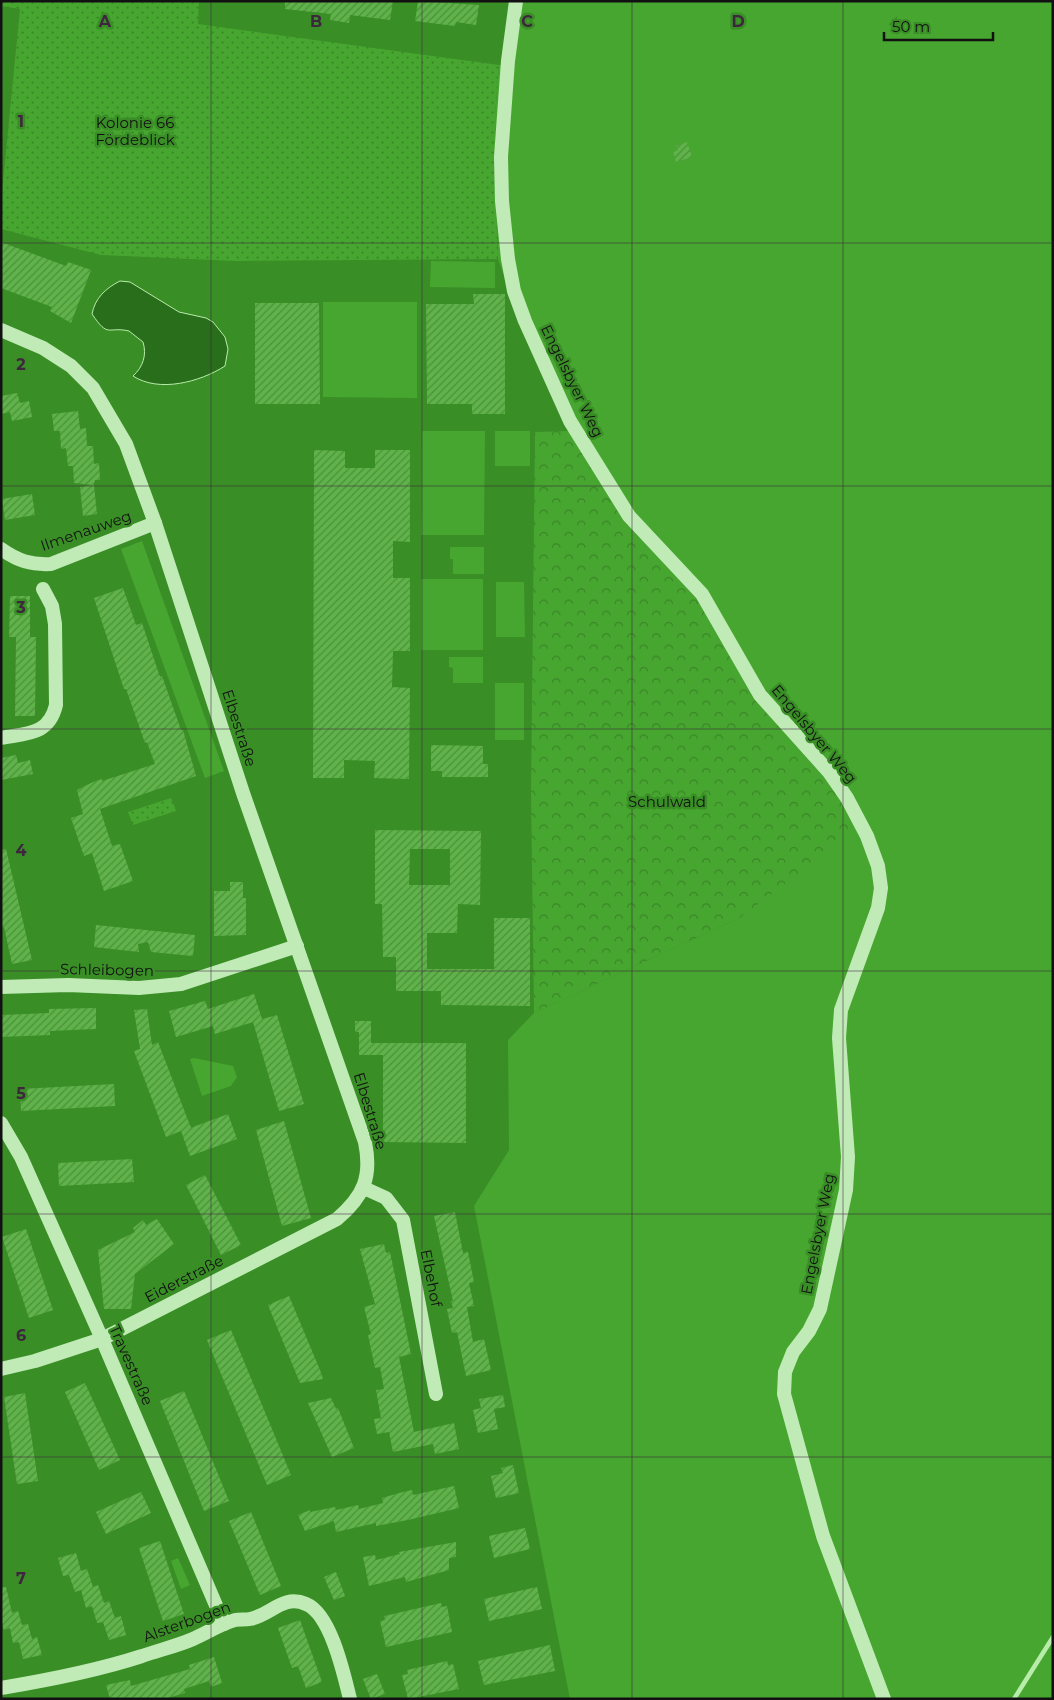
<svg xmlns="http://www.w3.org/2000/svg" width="1054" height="1700" font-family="Montserrat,sans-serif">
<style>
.green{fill:#47a630}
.forest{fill:url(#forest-crowns)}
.garden{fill:url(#garden-dots)}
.water{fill:#296e1b;stroke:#b8ecaa}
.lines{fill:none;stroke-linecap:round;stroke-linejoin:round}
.stream{stroke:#b8ecaa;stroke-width:4.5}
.building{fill:url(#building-hatch);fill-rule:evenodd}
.street{stroke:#c0ebb6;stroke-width:14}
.grid{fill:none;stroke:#3e263e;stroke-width:1;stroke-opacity:0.55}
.labels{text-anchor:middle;stroke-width:5;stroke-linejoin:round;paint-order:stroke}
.park-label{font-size:15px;fill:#111;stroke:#398e26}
.street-label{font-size:15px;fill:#111;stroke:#398e26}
.grid-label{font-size:16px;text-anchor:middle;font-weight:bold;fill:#3e263e;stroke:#398e26;stroke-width:5;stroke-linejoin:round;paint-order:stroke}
</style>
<defs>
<pattern id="forest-crowns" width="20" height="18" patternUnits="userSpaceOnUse" patternTransform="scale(1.25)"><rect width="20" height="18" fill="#47a630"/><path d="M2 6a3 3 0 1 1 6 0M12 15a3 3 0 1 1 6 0" fill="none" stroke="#3a8627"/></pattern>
<pattern id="garden-dots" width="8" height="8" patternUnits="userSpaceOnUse" patternTransform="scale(1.25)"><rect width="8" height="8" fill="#47a630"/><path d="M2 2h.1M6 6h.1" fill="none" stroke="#3a8627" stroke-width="1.8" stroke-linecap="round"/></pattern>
<pattern id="building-hatch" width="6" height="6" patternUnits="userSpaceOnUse" patternTransform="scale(1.25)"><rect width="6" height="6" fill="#5fb34a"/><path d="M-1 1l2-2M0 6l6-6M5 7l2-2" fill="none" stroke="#4d903c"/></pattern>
</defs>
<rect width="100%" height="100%" fill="#398e26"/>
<g class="green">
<polygon points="522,1 1053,1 1053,1699 570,1699 474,1206 509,1150 508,1040 534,1013 741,917 648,546 519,320 498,259 495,115 499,65 514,66"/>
<polygon points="431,261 495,262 495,288 430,287"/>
<polygon points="323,302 417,302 417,398 323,397"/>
<polygon points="422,431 485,431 484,535 421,535"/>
<rect x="495" y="431" width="35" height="35"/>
<polygon points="142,541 224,771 205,778 121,549"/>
<polygon points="450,547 484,547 484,574 453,574 453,559 450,559"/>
<rect x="421" y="579" width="62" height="71"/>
<polygon points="496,582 524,582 525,637 496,637"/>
<polygon points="449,657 483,657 483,683 453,683 453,668 449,667"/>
<rect x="495" y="683" width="29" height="57"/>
<polygon points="194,1058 233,1066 237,1077 231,1086 202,1096 190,1059"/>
<polygon points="178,1558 190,1585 181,1589 171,1561"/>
</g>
<path class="forest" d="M570,431C669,560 773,689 859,828L741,917L534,1013L531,792L535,432Z"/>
<g class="garden">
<polygon points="1,1 199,1 198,24 499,65 495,115 498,259 235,261 101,255 1,229 1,202 20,9 1,6"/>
<polygon points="171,798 176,811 133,825 128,812"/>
</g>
<path class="water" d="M120,281L130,282L179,312L206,318L213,322L225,337L228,349L225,366C200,382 159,393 133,376C143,367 147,355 143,342L129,331C107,326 109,339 92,314C95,298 106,288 120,281Z"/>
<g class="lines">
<polyline class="stream" points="1014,1699 1053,1637"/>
</g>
<g class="building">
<polygon points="285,1 393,1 390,20 350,15 349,23 330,20 331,14 285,9"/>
<polygon points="418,1 479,5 476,25 456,22 455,26 415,21"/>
<polygon points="687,142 692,157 676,162 673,152 678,150 676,146"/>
<polygon points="1,242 66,266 68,262 91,270 71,323 50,311 52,307 1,288"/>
<polygon points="473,294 505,294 505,414 472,414 472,404 427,404 426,304 474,304"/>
<polygon points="255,303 319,303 320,404 255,404"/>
<polygon points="17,393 20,403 29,401 32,417 12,421 10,412 1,414 1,396"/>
<polygon points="78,411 80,429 86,428 87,446 93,446 94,464 99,463 100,480 95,480 94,485 97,514 83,516 80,487 93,485 74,483 73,466 68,466 66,448 61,449 60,431 54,431 52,414"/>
<polygon points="314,450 345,451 345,468 375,468 375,450 410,450 410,542 393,541 393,578 410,578 410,651 393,651 392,687 410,688 409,779 374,778 375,761 344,760 344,778 313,778"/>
<polygon points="32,494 35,515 5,520 2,499"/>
<polygon points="123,588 136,625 142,623 160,677 162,676 181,730 183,730 196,776 100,809 112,846 120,844 133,881 104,891 92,853 84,856 71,818 83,814 77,790 93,782 102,779 102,781 155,764 147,742 145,743 126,689 124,689 94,598"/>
<polygon points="10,596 30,596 30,637 36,637 35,716 15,716 16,637 9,637"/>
<polygon points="431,745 483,746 483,764 488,764 488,777 442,777 442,771 431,771"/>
<polygon points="16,755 18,763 30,760 33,774 1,780 1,758"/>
<path d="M375,830L481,831L480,905L458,904L457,933H427V969H494V918H530V1006L441,1005V991H396V957H383L382,904H375ZM410,849H450V885H409Z"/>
<polygon points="6,849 32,960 12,964 4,927 1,928 1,850"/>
<polygon points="230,882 243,882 243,898 246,898 246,935 214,936 214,891 230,891"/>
<polygon points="96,925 195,935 193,956 151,952 148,942 138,944 139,952 94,947"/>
<polygon points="254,994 262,1019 277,1015 304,1104 279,1111 253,1022 215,1034 213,1026 176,1037 169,1011 205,1001 208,1009"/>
<polygon points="96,1008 96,1029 50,1031 50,1035 1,1037 1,1015 49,1013 49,1009"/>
<polygon points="147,1009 152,1045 158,1042 191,1128 185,1130 228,1114 237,1139 190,1156 181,1131 166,1137 134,1051 140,1049 134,1010"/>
<polygon points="355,1021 371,1021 371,1043 466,1043 466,1143 383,1142 383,1055 359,1055 359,1032 355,1032"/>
<polygon points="114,1084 115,1106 21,1111 20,1089"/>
<polygon points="284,1121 311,1218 282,1226 256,1130"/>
<polygon points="132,1159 134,1182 59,1186 58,1163"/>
<polygon points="205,1175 241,1245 221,1255 186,1185"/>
<polygon points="455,1212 463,1253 468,1252 474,1282 469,1283 474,1306 467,1307 473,1342 484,1339 491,1370 466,1376 457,1332 452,1333 447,1309 453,1308 451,1301 453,1301 434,1216"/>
<polygon points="157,1219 174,1244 135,1274 131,1309 104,1309 98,1250 135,1232 133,1228 143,1220 146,1225"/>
<polygon points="26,1229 53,1310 29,1318 2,1237"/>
<polygon points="384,1244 386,1253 390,1252 411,1354 399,1357 414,1432 454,1423 459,1449 435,1454 433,1444 393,1452 389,1432 377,1434 374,1419 381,1418 376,1390 384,1389 380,1367 375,1368 368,1335 371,1334 364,1307 375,1304 360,1249"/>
<polygon points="289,1296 320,1370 323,1379 300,1383 268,1305"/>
<polygon points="231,1330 291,1475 267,1485 207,1340"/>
<polygon points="85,1383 120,1460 99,1470 65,1392"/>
<polygon points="184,1391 229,1501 204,1511 160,1401"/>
<polygon points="25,1393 38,1481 17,1484 4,1397"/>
<polygon points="503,1395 505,1407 494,1409 498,1429 478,1433 473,1410 481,1408 479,1399"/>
<polygon points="331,1398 336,1409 338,1408 354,1448 332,1457 308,1403"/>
<polygon points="513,1465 519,1493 496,1498 491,1476 503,1473 501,1468"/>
<polygon points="454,1486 459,1508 408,1520 376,1526 376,1523 336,1532 334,1521 305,1531 298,1515 310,1510 310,1512 335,1507 336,1510 358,1505 359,1509 383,1503 382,1498 399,1493 412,1490 413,1495"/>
<polygon points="141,1492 151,1513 106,1534 96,1512"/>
<polygon points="251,1512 281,1586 260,1595 229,1521"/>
<polygon points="525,1528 530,1549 494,1558 489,1536"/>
<polygon points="160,1541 184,1614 163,1621 139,1548"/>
<polygon points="456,1542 456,1557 449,1558 449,1570 406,1582 405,1577 369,1586 363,1557 375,1555 376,1560 400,1554 399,1552"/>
<polygon points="76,1553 81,1571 87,1569 93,1587 98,1585 104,1603 109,1601 115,1618 121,1616 126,1635 109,1640 103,1622 97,1623 92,1606 86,1608 81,1590 75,1592 69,1575 63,1576 58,1558"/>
<polygon points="336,1572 345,1596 334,1600 324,1577"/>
<polygon points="1,1587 6,1587 12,1613 18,1611 22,1625 28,1624 32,1639 37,1637 42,1655 23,1659 19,1642 13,1643 10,1628 4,1630 1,1619"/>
<polygon points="537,1587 542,1609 489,1621 484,1599"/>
<polygon points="441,1603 442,1607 447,1606 452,1632 386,1647 380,1621 385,1620 384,1616"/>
<polygon points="300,1620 322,1682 306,1688 298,1666 292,1668 278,1628"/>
<polygon points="550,1645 555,1671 484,1685 478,1661"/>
<polygon points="214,1657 222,1683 211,1687 209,1681 184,1689 185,1693 164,1699 110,1699 106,1685 130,1680 131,1686 190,1669 189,1665"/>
<polygon points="447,1661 448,1665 453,1664 459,1689 408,1699 402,1675 408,1674 407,1670"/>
<polygon points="377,1674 385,1694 371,1699 363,1679"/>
</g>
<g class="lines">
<g class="street">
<polyline points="516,1 508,61 501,157 502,201 508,259 514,291 525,321 570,421 629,516 702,594 760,695 829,772 847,798 867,836 878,866 881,888 878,908 841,1010 839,1038 848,1157 846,1190 820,1309 809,1331 793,1352 785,1372 784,1394 823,1536 884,1699"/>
<path d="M1,330L43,348L71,366L93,388L126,444L155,523L243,793L365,1142C372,1177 364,1196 337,1219L102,1339L35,1361L1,1369"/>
<path d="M1,549C18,561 31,565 51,564L155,523"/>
<path d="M1,738C27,733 49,735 56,705L55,624L52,606L43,589"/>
<polyline points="1,987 68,985 139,988 181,984 297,946"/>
<polyline points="1,1123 21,1157 102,1339 224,1624"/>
<polyline points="364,1188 386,1198 403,1220 436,1394"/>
<path d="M1,1688C49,1680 96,1671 142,1656C159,1650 177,1646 193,1639C207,1633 220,1624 235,1620C240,1619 245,1620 250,1619C271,1615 283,1594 306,1604C331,1614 344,1675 350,1699"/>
</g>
</g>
<path class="grid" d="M211,1V1699M422,1V1699M632,1V1699M843,1V1699M1,243H1053M1,486H1053M1,729H1053M1,971H1053M1,1214H1053M1,1457H1053"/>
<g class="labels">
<g class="park-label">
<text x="135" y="128">Kolonie 66<tspan x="135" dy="17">Fördeblick</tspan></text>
<text x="667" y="807">Schulwald</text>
</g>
<g class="street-label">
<text transform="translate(572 381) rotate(64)" y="5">Engelsbyer Weg</text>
<text transform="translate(86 531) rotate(-19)" y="5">Ilmenauweg</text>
<text transform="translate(239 728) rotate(72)" y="5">Elbestraße</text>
<text transform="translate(814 734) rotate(50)" y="5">Engelsbyer Weg</text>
<text transform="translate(107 970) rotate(1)" y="5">Schleibogen</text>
<text transform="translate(370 1111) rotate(73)" y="5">Elbestraße</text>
<text transform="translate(818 1234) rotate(-79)" y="5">Engelsbyer Weg</text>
<text transform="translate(431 1278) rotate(79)" y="5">Elbehof</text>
<text transform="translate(184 1279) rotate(-27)" y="5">Eiderstraße</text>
<text transform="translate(131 1365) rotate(66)" y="5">Travestraße</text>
<text transform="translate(187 1622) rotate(-20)" y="5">Alsterbogen</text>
</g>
</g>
<g class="grid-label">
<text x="105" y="27">A</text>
<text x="316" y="27">B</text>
<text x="527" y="27">C</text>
<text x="738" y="27">D</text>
<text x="21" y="127">1</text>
<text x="21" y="370">2</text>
<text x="21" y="613">3</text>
<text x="21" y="856">4</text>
<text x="21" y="1099">5</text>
<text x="21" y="1341">6</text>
<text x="21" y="1584">7</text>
</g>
<rect width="1054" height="1700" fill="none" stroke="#111111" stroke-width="5"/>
<path d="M884 32v8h109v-8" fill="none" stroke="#111111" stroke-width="2.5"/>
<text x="892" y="32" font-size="15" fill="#111111" stroke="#398e26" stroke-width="4" paint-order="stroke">50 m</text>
</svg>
